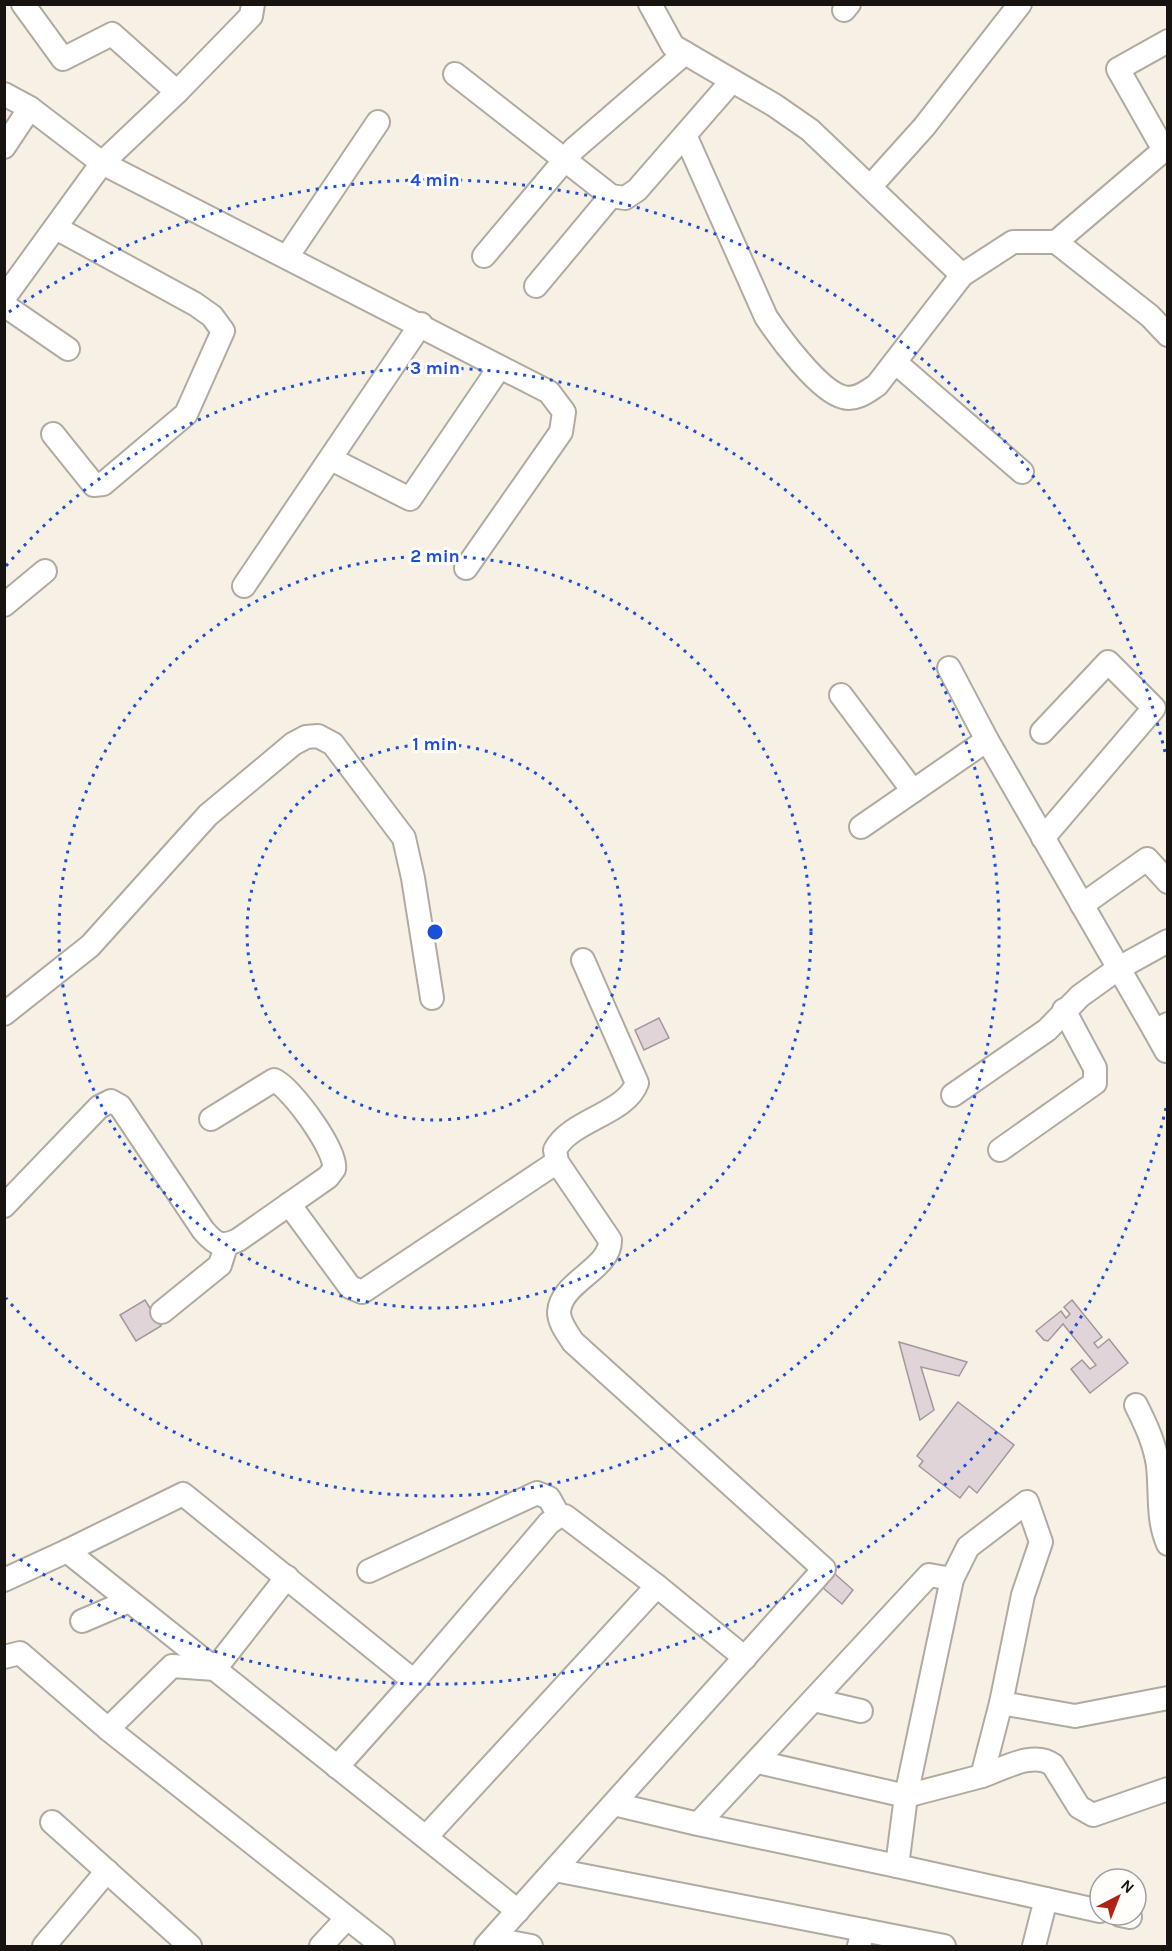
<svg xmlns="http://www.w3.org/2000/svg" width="1172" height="1951" font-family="Karla,sans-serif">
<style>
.building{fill:#e1d4d9;stroke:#a4979c;stroke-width:1.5}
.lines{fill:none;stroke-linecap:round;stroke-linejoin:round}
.minor-casing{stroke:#b0aaa0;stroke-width:26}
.minor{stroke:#fff;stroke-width:22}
.ring{fill:none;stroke:#1d4ed8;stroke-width:3;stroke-dasharray:3 6}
.centre{fill:#1d4ed8;stroke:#fffefb;stroke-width:3}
.ring-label{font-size:18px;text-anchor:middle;font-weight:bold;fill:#1d4ed8;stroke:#fffefb;stroke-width:6;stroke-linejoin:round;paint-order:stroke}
</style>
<rect width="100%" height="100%" fill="#f6f0e5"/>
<g class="building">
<polygon points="659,1018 669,1038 644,1050 635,1030"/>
<polygon points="145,1300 161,1326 136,1341 120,1315"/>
<polygon points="1072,1300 1102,1337 1094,1343 1098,1348 1109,1339 1128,1363 1090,1393 1071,1369 1082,1360 1090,1369 1096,1365 1063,1324 1048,1341 1044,1340 1036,1331 1061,1311 1066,1318 1070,1314 1064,1307"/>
<polygon points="899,1342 967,1362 959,1376 921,1367 934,1410 920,1420"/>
<polygon points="958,1402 1014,1445 977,1493 969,1486 960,1498 919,1466 923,1461 917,1456"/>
<polygon points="835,1574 853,1590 842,1604 823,1588"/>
</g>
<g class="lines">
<defs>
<g id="minor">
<polyline points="23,4 63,59 112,34 177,92"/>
<polyline points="253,4 251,16 177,92 102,163 549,392 564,412 561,432 466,568"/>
<polyline points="650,4 673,46 774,105 810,130 962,275 1013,242 1056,242 1150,316 1168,335"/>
<polyline points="844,10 849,4"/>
<polyline points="455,74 611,196 625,198 637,190 731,82"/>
<polyline points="4,94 30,108 102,163 4,298"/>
<path d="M685,135L766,317C780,338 819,391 843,397C856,401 868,391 877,385L962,275"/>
<polyline points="4,147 30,108"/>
<polyline points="870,187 924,127 1020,4"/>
<polyline points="1056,242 1164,150 1118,69 1168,41"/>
<polyline points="484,256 574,149 685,53"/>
<polyline points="287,257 378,122"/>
<polyline points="536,286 611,196"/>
<polyline points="4,305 68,349"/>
<polyline points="895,362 1022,472"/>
<polyline points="53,434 94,485 103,484 186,414 223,331 212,316 195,304 56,228"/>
<polyline points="331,459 410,499 499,368"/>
<polyline points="244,586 421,324"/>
<polyline points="4,605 45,571"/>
<polyline points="949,668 987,740"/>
<polyline points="841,695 913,791"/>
<polyline points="1042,732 1108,662 1154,708 1043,838"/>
<polyline points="861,827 987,740 1155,1031 1168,1024"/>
<polyline points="1082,905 1147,859 1168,882"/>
<polyline points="4,1014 90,946 208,815 293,744 306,737 318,736 333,744 404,838 413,878 432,998"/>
<polyline points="1155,1031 1166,1051"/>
<polyline points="953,1095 1047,1030 1080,996 1119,968 1168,941"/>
<polyline points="1000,1150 1095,1083 1095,1068 1064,1010"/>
<polyline points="289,1204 350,1287 362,1292 557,1162"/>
<path d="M4,1206L99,1107L111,1101L120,1106L203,1230C215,1244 221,1248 238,1240L328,1177L334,1169C338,1152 291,1087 274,1080L211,1119"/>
<polyline points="162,1312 220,1265 226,1246"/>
<path d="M1136,1405C1146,1425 1155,1444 1158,1466C1161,1493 1157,1519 1168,1544"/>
<polyline points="369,1571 537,1493 549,1498 559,1516"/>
<polyline points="287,1577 215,1669 172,1666 108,1729 383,1946"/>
<polyline points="4,1580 67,1551"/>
<polyline points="82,1621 129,1601"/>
<polyline points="4,1657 20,1653 108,1729"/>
<polyline points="814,1700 861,1711"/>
<polyline points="1001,1703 1075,1716 1168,1698"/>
<polyline points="758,1762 906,1796 982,1776 1001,1703 1023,1595 1041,1542 1027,1502 968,1547 952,1579"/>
<polyline points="337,1767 414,1681"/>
<path d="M982,1776C1003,1769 1034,1750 1053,1765L1079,1807L1093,1815L1168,1789"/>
<polyline points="614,1804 698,1824 897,1866 906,1796 952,1579 929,1575 698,1824"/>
<polyline points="52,1822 190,1946"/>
<polyline points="426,1837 657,1586"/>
<polyline points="897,1866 1046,1899 1034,1946"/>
<polyline points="555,1870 863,1930 859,1946"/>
<polyline points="1046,1899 1100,1911"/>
<polyline points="518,1911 67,1551 183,1494 414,1681 549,1523 559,1516 565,1516 657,1586 745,1658"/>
<polyline points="1120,1915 1130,1917"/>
<polyline points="863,1930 944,1946"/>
<polyline points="493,1939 531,1946"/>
<polyline points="44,1946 107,1871"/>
<polyline points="321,1946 347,1918"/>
<path d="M486,1946L824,1569L573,1342C568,1334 559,1323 559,1312C561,1281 611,1269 610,1240L557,1162L555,1150C570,1120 626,1114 637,1083L583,960"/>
</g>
</defs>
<use href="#minor" class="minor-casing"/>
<use href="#minor" class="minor"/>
</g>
<g class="ring">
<circle cx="435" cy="932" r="188"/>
<circle cx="435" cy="932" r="376"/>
<path d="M6 566A564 564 0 1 1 6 1298"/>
<path d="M1166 1108A752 752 0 0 1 9 1552M9 312A752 752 0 0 1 1166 756"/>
</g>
<circle cx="435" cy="932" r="9" class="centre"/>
<g class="ring-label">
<text x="435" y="186">4 min</text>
<text x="435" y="374">3 min</text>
<text x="435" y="562">2 min</text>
<text x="435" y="750">1 min</text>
</g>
<rect width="1172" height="1951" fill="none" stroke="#161310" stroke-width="12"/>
<g transform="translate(1118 1897) rotate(42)"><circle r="28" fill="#fffefb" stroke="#a2a09d" stroke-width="1.5"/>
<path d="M0-4.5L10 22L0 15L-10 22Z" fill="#b02213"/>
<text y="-9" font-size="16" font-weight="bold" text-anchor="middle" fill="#161310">N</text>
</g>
</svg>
